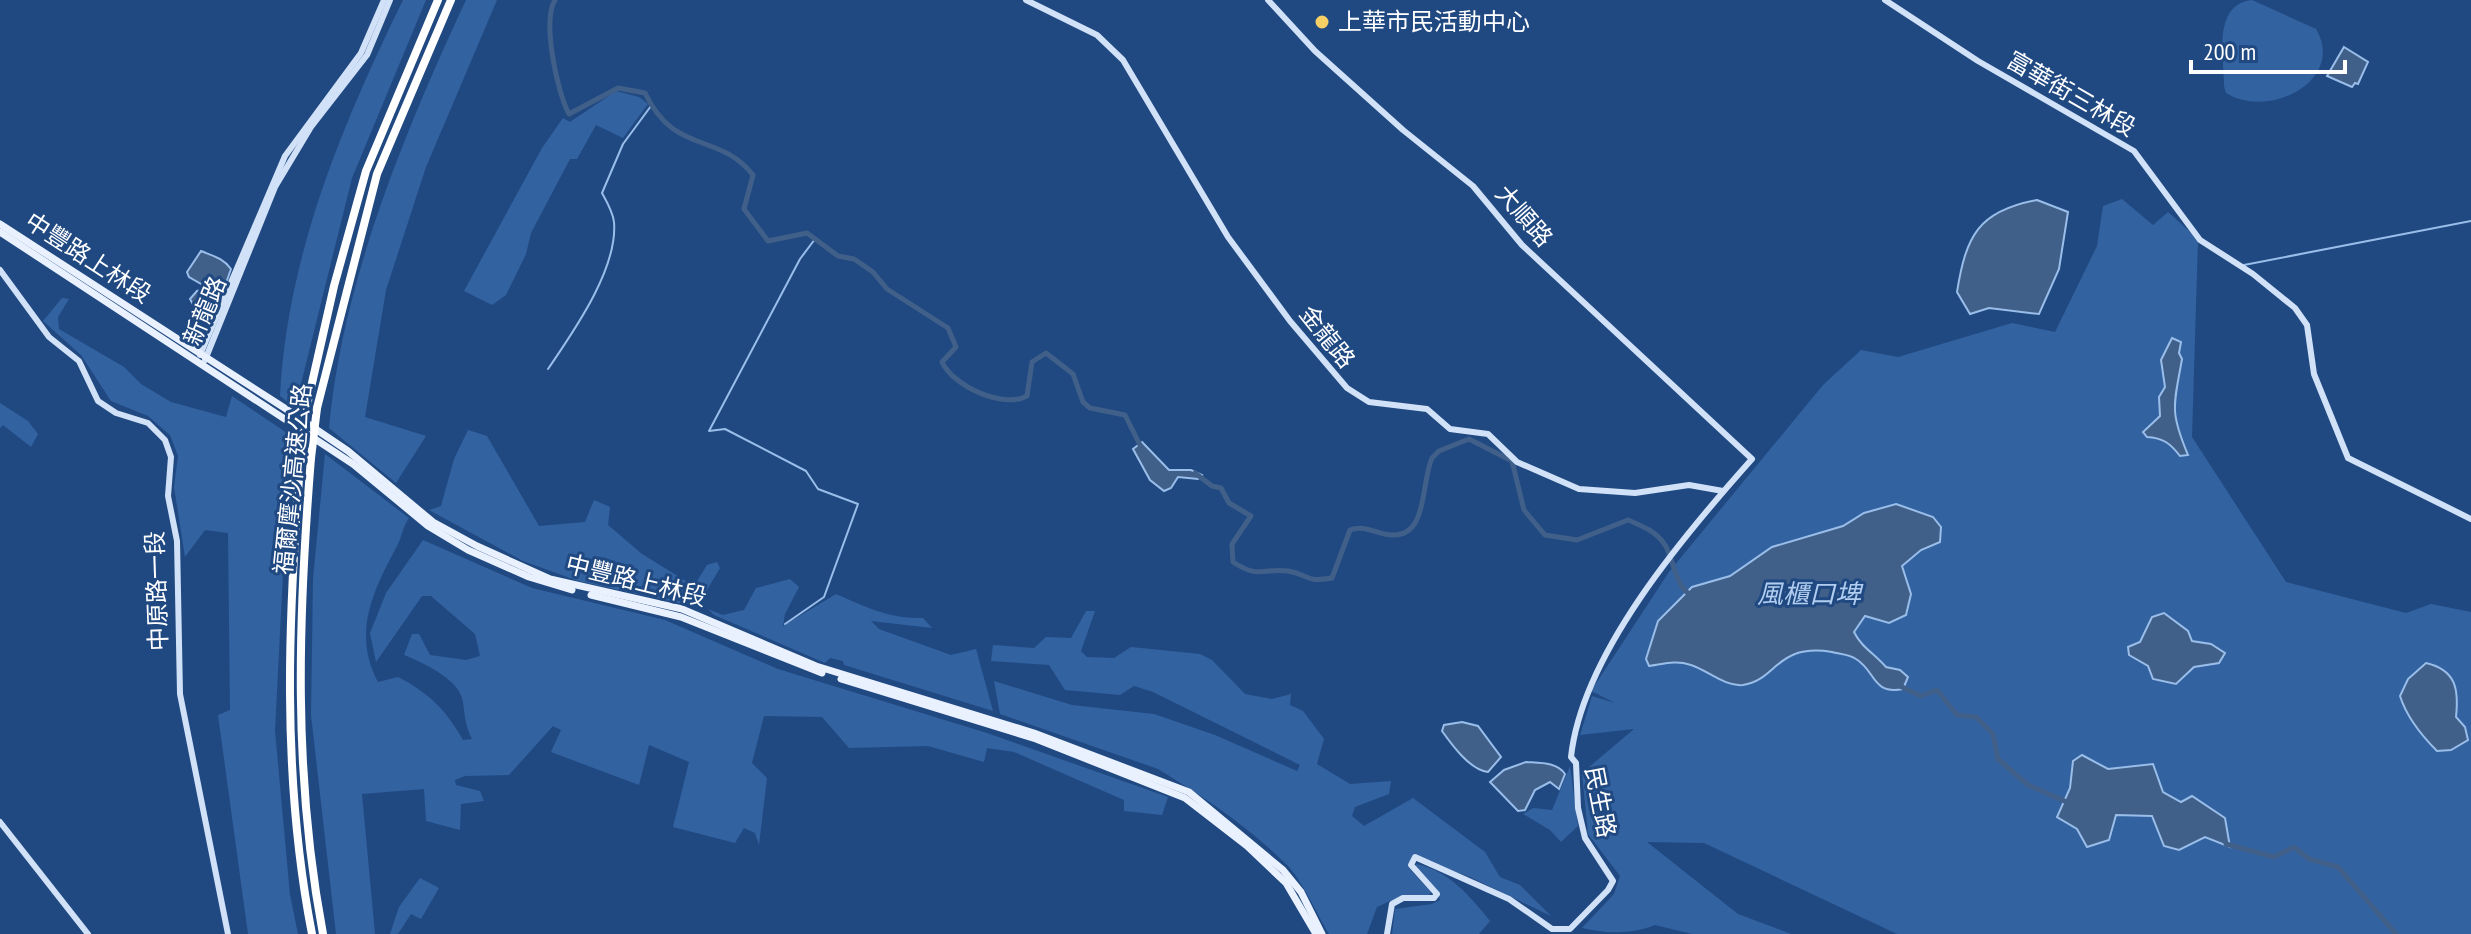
<svg xmlns="http://www.w3.org/2000/svg" width="2471" height="934" font-family="'PT Sans Narrow','Noto Sans TC',sans-serif">
<style>
.green{fill:#3362a0}
.water{fill:#416089;stroke:#9abeea;stroke-width:2}
.lines{fill:none;stroke-linecap:round;stroke-linejoin:round}
.stream{stroke:#9abeea;stroke-width:2}
.canal{stroke:#416089;stroke-width:5}
.secondary{stroke:#d1e1f7;stroke-width:6}
.primary{stroke:#e9f1fe;stroke-width:7}
.highway{stroke:#fff;stroke-width:8}
.highway-bridge{stroke:#fff;stroke-width:8}
.poi-dot{fill:#f6cf66;stroke:#204982;stroke-width:3}
.labels{text-anchor:middle;stroke-width:6;stroke-linejoin:round;paint-order:stroke}
.poi-label{font-size:24px;fill:#fff;stroke:#204982;text-anchor:start}
.street-label{font-size:24px;fill:#fff;stroke:#204982}
.water-label{font-size:26px;font-style:italic;fill:#b1cdf0;stroke:#204982}
</style>
<rect width="100%" height="100%" fill="#204982"/>
<g class="green">
<path d="M403,0H426L352,178L295,408L280,396C287,256 342,125 403,0Z"/>
<path d="M466,0H497L426,167L386,290L365,417L426,436L396,483L329,428C342,283 405,131 466,0Z"/>
<path d="M2252,0L2316,29C2346,80 2270,120 2226,93L2224,86C2224,57 2212,5 2252,0Z"/>
<polygon points="616,91 639,97 648,104 623,138 596,125 577,159 570,159 531,233 526,254 506,295 492,305 464,291 542,148 563,118 570,122"/>
<path d="M2122,199L2153,225L2168,212L2198,239L2192,437L2286,582L2406,613L2431,604L2471,612V934H1897L1704,843L1647,842L1738,914L1791,934H1692L1655,925C1633,934 1607,934 1582,928L1614,894L1620,876L1588,834L1582,773L1634,729L1580,735L1592,696L1615,703L1591,691L1669,572L1823,385L1861,350L1898,357L2012,323L2055,332L2097,246L2103,206Z"/>
<polygon points="62,298 69,299 58,317 59,329 124,367 141,384 171,402 226,417 232,396 290,435 275,731 290,895 298,934 248,934 218,715 230,710 228,533 205,530 185,557 174,487 178,456 170,435 148,416 111,401 81,355 43,321"/>
<polygon points="0,403 28,421 38,434 31,447 3,425 0,428"/>
<polygon points="468,430 487,436 539,526 585,522 594,500 610,507 608,525 642,554 694,586 707,565 717,562 720,568 697,607 578,581 523,561 429,510 441,506 454,459"/>
<path d="M325,454L409,518C402,528 402,537 397,546C373,591 352,633 378,682L398,677C429,693 446,710 463,740L472,739C465,725 465,717 463,702C460,679 423,663 404,655L412,634H419L430,655L466,660L480,656L475,634L431,596H422L376,662L370,633L386,593L423,540L532,588L665,620L778,669L987,733L1168,797L1162,815L1124,811V800L1014,752L987,748L984,762L928,746L849,748L822,717L764,716L752,763L767,778L759,845L755,833L744,828L735,843L673,827L689,762L649,745L639,785L551,752L561,730L553,726L509,775L465,776L455,780L456,785L480,791L484,801L461,804L460,830L426,821L424,789L362,794L375,934H336L311,715L313,579Z"/>
<path d="M790,579L799,587L785,614L783,626L836,594C865,607 890,619 923,618L932,628L871,621L879,629L951,655L976,649L993,711L844,665L843,661L830,658L825,663L714,615L708,609L723,615L744,610L756,588Z"/>
<path d="M1086,611H1095L1081,651L1087,657L1114,658L1131,647L1200,654L1212,660L1245,694L1272,699L1291,694L1290,705L1303,711L1324,739L1317,764L1350,784L1391,781L1389,794L1355,807L1352,816L1364,826L1413,798L1485,852L1500,877L1520,885L1551,916L1470,877L1414,857L1408,867L1431,892L1427,899L1390,901L1377,907L1367,934H1329C1316,913 1304,883 1287,865C1249,827 1204,797 1158,769L1000,714L994,681L1072,705L1154,714L1215,735L1297,771L1300,765L1153,692L1134,686L1120,695L1065,690L1049,665L991,661L993,645L1034,648L1046,637L1071,638Z"/>
<polygon points="1570,766 1578,826 1561,842 1550,830 1523,814 1533,808 1552,810"/>
<path d="M1416,864C1448,870 1470,896 1490,921L1479,934H1392L1395,909L1432,904L1440,900L1437,891L1416,871Z"/>
<polygon points="420,878 439,888 421,919 411,914 398,934 390,934 399,907"/>
</g>
<g class="water">
<polygon points="2344,47 2368,62 2358,84 2355,83 2352,87 2327,76"/>
<path d="M2037,200L2068,212L2059,269L2039,314L1989,308L1970,314L1957,292C1966,236 1978,211 2037,200Z"/>
<path d="M201,251C213,256 223,258 231,269L225,286L203,285L189,277L187,272Z"/>
<polygon points="211,288 222,292 209,321 200,318 190,299 197,291"/>
<path d="M2172,338L2181,342L2179,353L2182,359C2174,405 2169,410 2188,455L2180,456C2170,443 2163,438 2147,437L2143,432L2160,416L2159,397L2165,387L2161,360Z"/>
<polygon points="1142,442 1169,470 1191,470 1202,475 1198,479 1178,477 1171,488 1164,491 1150,480 1133,449"/>
<path d="M1896,504L1933,517L1941,527L1940,542L1921,550L1902,566L1911,594L1906,615L1889,623L1865,616L1854,632C1862,648 1874,653 1886,667L1900,670L1908,677L1903,689C1872,695 1876,671 1856,659C1849,654 1840,654 1832,652C1776,643 1777,680 1743,685C1725,687 1707,670 1691,665C1675,660 1664,664 1649,666L1646,659L1658,621L1692,587L1730,576L1772,547L1843,526L1864,513Z"/>
<polygon points="2164,613 2188,631 2192,641 2211,644 2225,653 2219,663 2194,667 2176,684 2153,679 2148,666 2129,655 2128,647 2140,642 2152,617"/>
<path d="M2426,663C2456,670 2459,689 2456,717L2465,727L2468,740L2451,750L2437,751C2421,735 2407,718 2400,696L2408,679Z"/>
<path d="M1462,722L1478,726L1501,757L1488,772C1470,770 1452,745 1442,731L1444,725Z"/>
<polygon points="2082,755 2108,769 2153,764 2163,792 2181,802 2192,796 2225,818 2230,847 2205,837 2179,850 2164,846 2152,816 2116,815 2109,840 2087,847 2077,829 2057,817 2070,788 2073,761"/>
<path d="M1526,762C1540,763 1557,762 1565,774L1559,789L1550,782L1535,790L1525,810L1518,811L1490,782L1504,770Z"/>
</g>
<g class="lines">
<g class="stream">
<polyline points="2244,265 2471,221"/>
<path d="M548,369C573,332 618,269 614,222C613,212 607,202 602,193L623,144L651,106"/>
<polyline points="785,624 824,597 858,504 818,489 806,471 725,429 709,431 800,259 815,239"/>
</g>
<g class="canal">
<path d="M555,0C542,21 557,92 569,114L618,88L645,93C675,156 718,131 753,175L744,209L768,241L807,233L838,256L854,259L873,272L887,289L948,328L956,347L942,362C953,386 1003,409 1027,396L1032,362L1046,353L1073,374L1083,402L1090,408L1125,415L1141,447"/>
<path d="M1195,473L1212,486L1221,488L1229,503L1251,516L1232,544L1233,562C1259,579 1261,568 1288,571C1308,574 1304,583 1332,578L1350,530C1365,524 1378,535 1393,535C1428,536 1421,482 1432,458L1439,451L1469,439L1512,461L1524,510L1545,535L1577,540L1628,520C1642,526 1656,531 1665,545C1674,559 1675,587 1691,595"/>
<polyline points="1900,686 1921,696 1937,690 1957,715 1976,717 1993,734 1998,759 2028,785 2069,803"/>
<polyline points="2226,844 2274,857 2294,847 2309,859 2338,867 2396,934"/>
</g>
<g class="secondary">
<polyline points="1026,0 1097,35 1123,60 1228,237 1290,321 1347,388 1369,402 1427,409 1450,429 1488,434 1517,462 1579,489 1635,493 1689,485 1723,491"/>
<path d="M1268,0L1315,51L1403,130L1473,186L1522,245L1752,459C1685,534 1582,654 1571,757L1576,763L1578,808L1585,838L1613,881L1608,890L1570,929H1552L1509,899L1415,857L1411,865L1437,894L1434,898H1403L1392,904L1387,934"/>
<polyline points="1885,0 1978,61 2134,151 2200,240 2253,274 2295,308 2307,325 2314,374 2348,458 2471,519"/>
<polyline points="0,270 49,337 79,361 98,401 116,413 148,423 165,440 171,457 168,496 177,541 180,694 228,934"/>
<polyline points="200,355 285,156 361,53 384,0"/>
<polyline points="205,360 275,187 311,127 367,55 390,0"/>
<polyline points="0,822 88,934"/>
</g>
<g class="primary">
<polyline points="0,224 286,409 348,451 433,522 477,546 550,579 682,609 816,666 1034,733 1189,792 1283,870 1301,892 1322,934"/>
<polyline points="0,232 353,464 428,526 468,550 529,577 572,590"/>
<polyline points="591,595 681,617 822,673"/>
<polyline points="841,679 1036,739 1185,798 1247,846 1286,883 1316,934"/>
</g>
<g class="highway">
<polyline points="307,405 334,286 366,171 438,0"/>
<polyline points="317,408 377,174 451,0"/>
<path d="M301,453C288,614 281,775 312,934"/>
<path d="M311,458C298,619 293,775 323,934"/>
</g>
<g class="highway-bridge">
<polyline points="301,453 307,405"/>
<polyline points="311,458 317,408"/>
</g>
</g>
<circle class="poi-dot" cx="1322" cy="22" r="8"/>
<g class="labels">
<g class="poi-label">
<text x="1338" y="30">上華市民活動中心</text>
</g>
<g class="street-label">
<text transform="translate(2071 94) rotate(30)" y="8">富華街三林段</text>
<text transform="translate(1524 216) rotate(49)" y="8">大順路</text>
<text transform="translate(88 258) rotate(33)" y="8">中豐路上林段</text>
<text transform="translate(205 311) rotate(-67)" y="8">新龍路</text>
<text transform="translate(1327 337) rotate(51)" y="8">金龍路</text>
<text transform="translate(293 479) rotate(-84)" y="8">福爾摩沙高速公路</text>
<text transform="translate(636 581) rotate(14)" y="8">中豐路上林段</text>
<text transform="translate(157 591) rotate(-92)" y="8">中原路一段</text>
<text transform="translate(1600 802) rotate(79)" y="8">民生路</text>
</g>
<g class="water-label">
<text x="1809" y="603">風櫃口埤</text>
</g>
</g>
<path d="M2191 60v12h154v-12" fill="none" stroke="#ffffff" stroke-width="4"/>
<text x="2203" y="60" font-size="24" fill="#ffffff" stroke="#204982" stroke-width="6" paint-order="stroke">200 m</text>
</svg>
